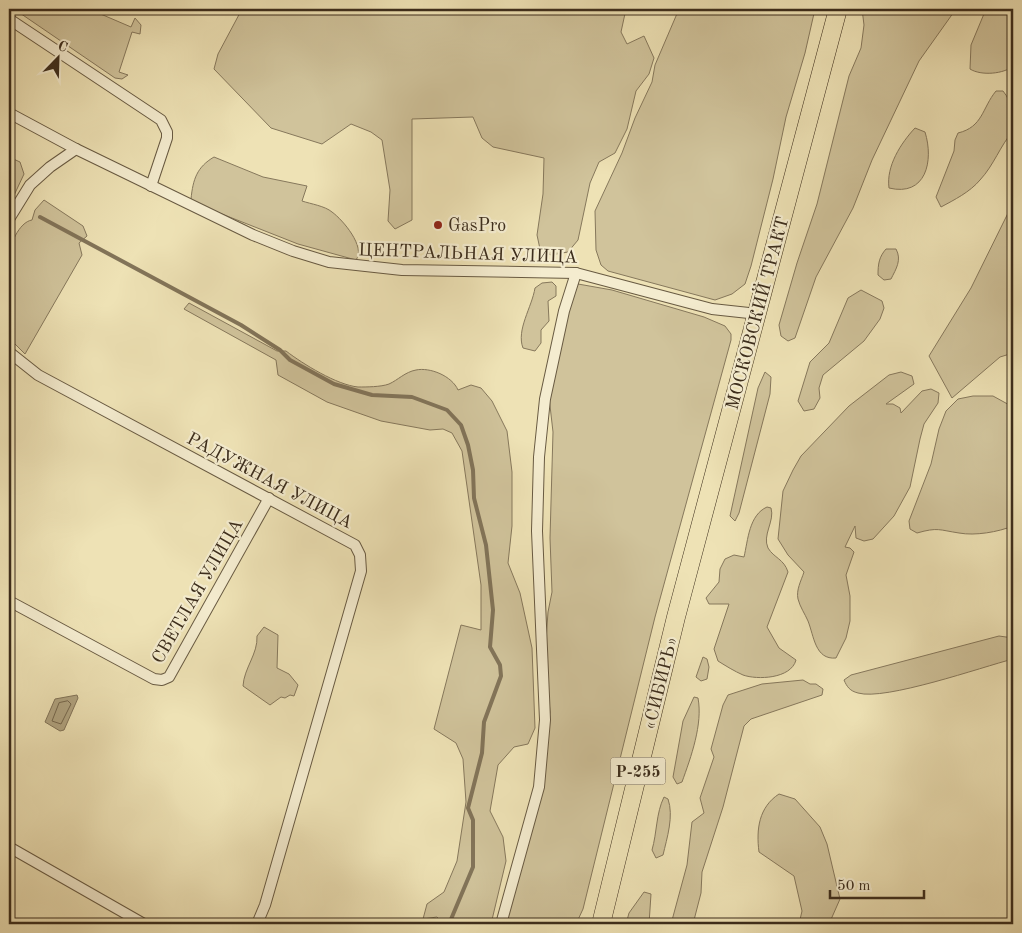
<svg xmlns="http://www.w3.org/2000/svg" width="1022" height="933" font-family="'Old Standard TT',serif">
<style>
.green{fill:#d0c39b;stroke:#86785c}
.water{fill:#b1a481;stroke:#827459}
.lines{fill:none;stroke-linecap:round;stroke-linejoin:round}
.shore{stroke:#76684e;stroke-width:1}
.stream{stroke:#827459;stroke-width:4}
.street-casing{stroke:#685a42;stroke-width:12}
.highway-casing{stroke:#3c2d1c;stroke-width:19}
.street{stroke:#f4eccf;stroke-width:10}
.highway{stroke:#eee2b5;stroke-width:18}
.poi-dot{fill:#8f2418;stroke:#f4eccf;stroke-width:2}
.labels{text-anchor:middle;stroke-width:4.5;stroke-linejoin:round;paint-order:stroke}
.shield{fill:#f4eccf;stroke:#736652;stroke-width:1}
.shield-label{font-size:16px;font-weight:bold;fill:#3c2d1c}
.poi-label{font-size:18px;fill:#3c2d1c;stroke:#f4eccf;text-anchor:start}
.street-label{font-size:18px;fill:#3c2d1c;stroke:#f4eccf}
</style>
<rect width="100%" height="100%" fill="#eee2b5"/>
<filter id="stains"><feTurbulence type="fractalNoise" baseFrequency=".004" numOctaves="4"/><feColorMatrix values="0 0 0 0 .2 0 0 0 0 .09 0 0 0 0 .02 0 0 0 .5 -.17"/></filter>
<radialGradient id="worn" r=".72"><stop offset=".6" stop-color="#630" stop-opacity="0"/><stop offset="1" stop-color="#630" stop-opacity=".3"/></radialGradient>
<g class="green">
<polygon points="14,9 89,9 131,27 135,18 141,25 140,34 132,32 119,72 128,75 122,79 115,78"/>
<polygon points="242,9 626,9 621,32 627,44 644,36 654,58 649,74 636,91 627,129 615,153 599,162 590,183 578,240 568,252 551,255 540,249 537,235 543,194 544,158 493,147 482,138 473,117 412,119 412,220 395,229 388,221 390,190 382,140 371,132 351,124 322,144 271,128 214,69 218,54"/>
<polygon points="679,9 815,9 805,53 786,117 773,179 751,266 745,284 732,294 715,300 608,271 601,265 596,250 595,211 622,153 635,118 652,82 655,65"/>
<polygon points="862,9 956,9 919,61 872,160 853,208 816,277 795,338 788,341 781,336 779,325 797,263 817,204 849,76 861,48 864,25"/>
<path d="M986,9H1013V66C1004,74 981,76 970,69L971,45Z"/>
<path d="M996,91H1003C1013,103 1013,116 1013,131C1000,146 994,165 980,180C970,192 954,200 941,207L936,197L954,151L955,140L958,133C983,127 982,108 996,91Z"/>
<path d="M915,128L925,132C934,161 926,197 889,188C886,166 901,143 915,128Z"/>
<polygon points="9,157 20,162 24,174 9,206"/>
<path d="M214,157L263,177L307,186L302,201C311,204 325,206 332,212C343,220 366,247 356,260L298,244L199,205L191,199C193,179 197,167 214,157Z"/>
<path d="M44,200L83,226L87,236L79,243L82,255L25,354L9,338V268L12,259L9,257C9,246 19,222 32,220L35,210Z"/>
<polygon points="1013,203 1013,353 1000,357 952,398 929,356 971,288"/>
<path d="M886,249H896C902,260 896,269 891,279L884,280L878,275C878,264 879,257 886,249Z"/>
<path d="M552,282L556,286V296L548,301L549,321L541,330V343L535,351L523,348C516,330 532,307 535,288L542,283Z"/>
<polygon points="578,284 612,290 704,317 725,326 731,334 731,340 655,617 583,909 576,924 501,924 541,761 550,712 545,655 548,612 552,592 550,538 553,432 549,397 555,340"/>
<polygon points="861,290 882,301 884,308 880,319 864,341 823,375 819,388 820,398 814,409 804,411 798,401 810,362 829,343 848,298"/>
<path d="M189,303L277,351H286C303,364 337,385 358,387C366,387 381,387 389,384C398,380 405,372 416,370C430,367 452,376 458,390L471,385L481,388L492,401L507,431L512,472V526L508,563L520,593L532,648L535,728L528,744L514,747L498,765L490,811L503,837L506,861L491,924H444L437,917L423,919L427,904L444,892L457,861L466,802L463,759L456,743L434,729L461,625L481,630V585L462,451L452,433L443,429L430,430L381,421L327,402L278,375L276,360L184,309Z"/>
<polygon points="765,372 771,377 770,394 739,513 735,521 730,516 758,388"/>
<path d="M901,372L912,376L914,384L886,404H893L900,408L901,413L922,391L931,389L939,393L938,403L924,424L920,439L910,487L894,516L873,539L864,541L856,538L855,526L845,547L850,548L854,552L846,575L850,596V621L846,638L836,658C815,660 814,636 808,621C805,614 800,607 798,599C796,590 801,581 804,572L788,555L778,539L783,491L793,470L801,456L849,406L889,375Z"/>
<path d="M973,396H993L1013,407V526C998,532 975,536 959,533C939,530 938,527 917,533L910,529L909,521L931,464L939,429L946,411L958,399Z"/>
<path d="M767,507L771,508C775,521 762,535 768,548C774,558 784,559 788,572L767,627L779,648L796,660C791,679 757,680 743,675C734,671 726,666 718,661L714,649L729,604H709L706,598L719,582L720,569L725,559L734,555L744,557C748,540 749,515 767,507Z"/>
<path d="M264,627L278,635L277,668L289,674L298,685L294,696L290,695L285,698L281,697L270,705L243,686C244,668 258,654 257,636Z"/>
<path d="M999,636L1013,638V659C982,667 885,701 858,693C850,691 847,687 844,680L851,675Z"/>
<polygon points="703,657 707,659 709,667 707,679 701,681 696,677"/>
<polygon points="803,680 810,684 816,684 823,689 822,695 751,719 744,726 723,807 702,872 701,893 693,924 671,924 687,865 692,822 704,813 700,798 714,757 711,749 723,705 728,695 762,684"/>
<path d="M694,697L698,698C703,724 691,757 682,782L677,784L673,777L683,721Z"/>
<path d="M779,794L795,799L820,827L827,844L840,899L829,924H799L802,911L794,876L759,852C756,829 759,807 779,794Z"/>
<path d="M664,797L668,799C674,816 667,838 663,855L656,858L652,850C657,833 656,813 664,797Z"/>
<polygon points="644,892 651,894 649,924 626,924 629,913"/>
</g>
<polygon class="water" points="77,695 78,698 64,730 60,731 45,722 55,699"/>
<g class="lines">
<polygon class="shore" points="68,701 71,704 61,724 52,721 59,703"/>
<polyline class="stream" points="40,217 241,325 280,350 290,360 334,384 372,395 412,397 447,410 461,425 468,445 473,470 474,498 486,545 493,610 490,647 500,665 501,676 484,722 482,753 468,808 473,820 473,867 449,924"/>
<defs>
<g id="street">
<polyline points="9,19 161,120 167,132 167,138 151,186"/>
<polyline points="9,113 76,149 253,235 293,251 329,262 402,270 576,273 712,309 758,314"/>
<polyline points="9,219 30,185 50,167 76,149"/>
<polyline points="9,352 38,375 355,545 360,555 361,571 265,905 257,924"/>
<polyline points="9,601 154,679 162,680 169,677 269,498"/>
<polyline points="9,847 144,924"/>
<polyline points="501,924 539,787 545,720 537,531 539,457 545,399 564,311 576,273"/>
</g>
<polyline id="highway" points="601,924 676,617 838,9"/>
</defs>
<use href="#street" class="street-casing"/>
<use href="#highway" class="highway-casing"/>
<use href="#street" class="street"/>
<use href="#highway" class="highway"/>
</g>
<circle class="poi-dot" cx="438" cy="225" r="5"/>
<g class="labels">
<rect class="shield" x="610.5" y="757.5" width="55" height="27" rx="4"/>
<g class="shield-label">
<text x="638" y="777">Р-255</text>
</g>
<g class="poi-label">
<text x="448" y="231">GasPro</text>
</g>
<g class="street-label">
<text transform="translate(468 253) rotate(2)" y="6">ЦЕНТРАЛЬНАЯ УЛИЦА</text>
<text transform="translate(757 313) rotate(-75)" y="6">МОСКОВСКИЙ ТРАКТ</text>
<text transform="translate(270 480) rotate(28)" y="6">РАДУЖНАЯ УЛИЦА</text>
<text transform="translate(197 591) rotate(-60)" y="6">СВЕТЛАЯ УЛИЦА</text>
<text transform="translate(660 683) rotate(-76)" y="6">«СИБИРЬ»</text>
</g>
</g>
<rect width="1022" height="933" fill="none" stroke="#eee2b5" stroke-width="30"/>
<rect x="10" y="10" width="1002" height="913" fill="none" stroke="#3c2d1c" stroke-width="2.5"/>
<rect x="15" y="15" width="992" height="903" fill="none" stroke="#3c2d1c"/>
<g transform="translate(58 58) rotate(23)" stroke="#f4eccf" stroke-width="4" paint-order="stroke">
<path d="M0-4L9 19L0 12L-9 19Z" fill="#3c2d1c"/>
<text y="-8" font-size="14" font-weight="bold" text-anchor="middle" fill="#3c2d1c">С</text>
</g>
<path d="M830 890v8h94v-8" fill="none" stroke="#3c2d1c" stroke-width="2.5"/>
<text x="837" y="890" font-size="15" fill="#3c2d1c" stroke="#f4eccf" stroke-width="4" paint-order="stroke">50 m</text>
<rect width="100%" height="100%" filter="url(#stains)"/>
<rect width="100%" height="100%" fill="url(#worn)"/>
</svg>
